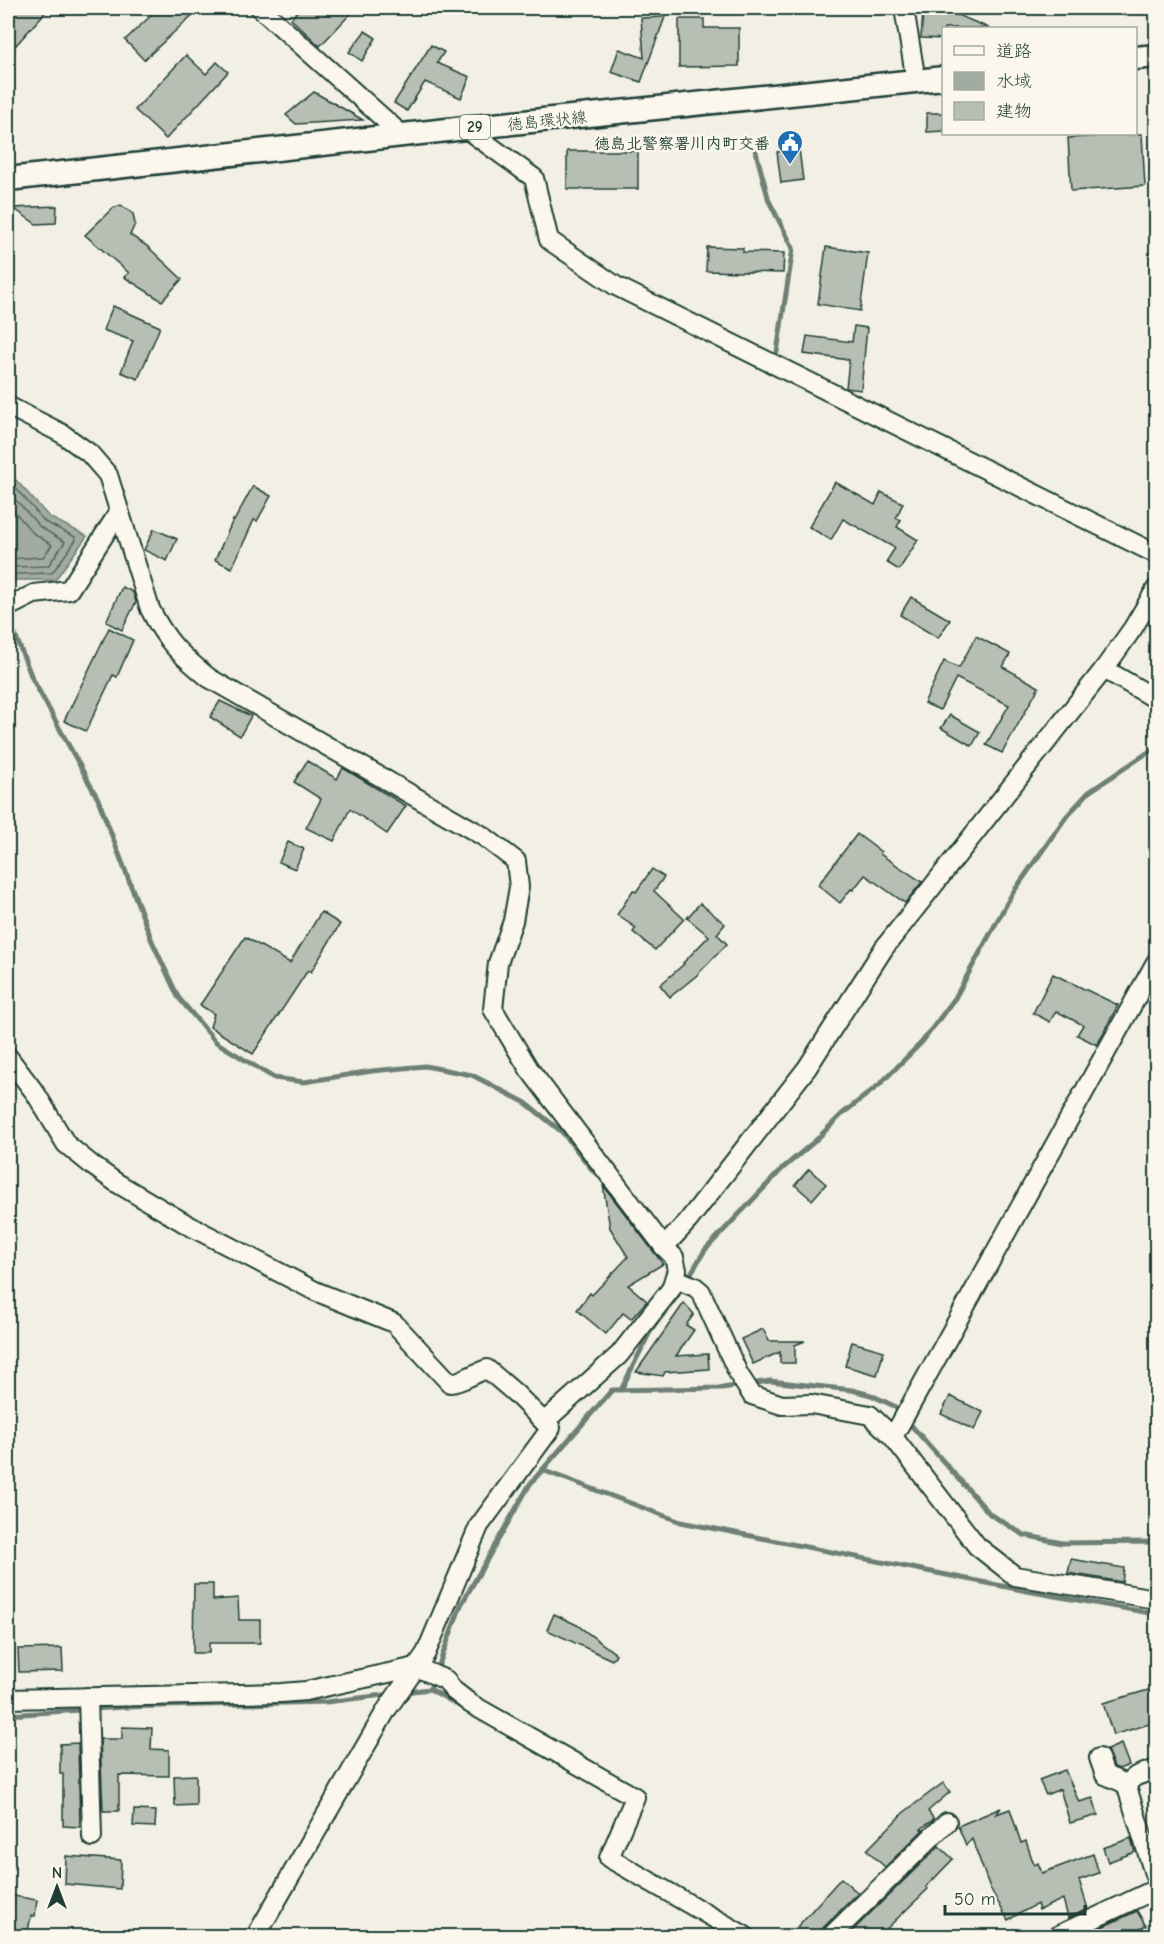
<svg xmlns="http://www.w3.org/2000/svg" width="1164" height="1944" font-family="'Comic Neue','Klee One',sans-serif">
<style>
.water{fill:#a2aba1;stroke:#6e7f75;stroke-width:1.5}
.lines{fill:none;stroke-linecap:round;stroke-linejoin:round}
.shore{stroke:#536960;stroke-width:1.5}
.stream{stroke:#6e7f75;stroke-width:5}
.building{fill:#b7beb3;stroke:#1f3d34;stroke-width:1.5}
.minor-casing{stroke:#1f3d34;stroke-width:22}
.major-casing{stroke:#1f3d34;stroke-width:27}
.minor{stroke:#fbf7ec;stroke-width:18}
.major{stroke:#fbf7ec;stroke-width:22}
.labels{text-anchor:middle;stroke-width:5;stroke-linejoin:round;paint-order:stroke}
.shield{fill:#fbf7ec;stroke:#61756b;stroke-width:1.5}
.shield-label{font-size:15px;font-weight:bold;fill:#1f3d34}
.street-label{font-size:16px;fill:#1f3d34;stroke:#fbf7ec}
.poi-label{font-size:16px;font-weight:bold;fill:#1f3d34;stroke:#fbf7ec;text-anchor:end}
</style>
<rect width="100%" height="100%" fill="#f2f0e5"/>
<filter id="ink" filterUnits="userSpaceOnUse"><feTurbulence type="fractalNoise" baseFrequency=".0167" numOctaves="2"/><feDisplacementMap in="SourceGraphic" scale="12" xChannelSelector="R" yChannelSelector="G"/><feConvolveMatrix kernelMatrix="1 2 1 2 8 2 1 2 1" color-interpolation-filters="sRGB"/></filter>
<g filter="url(#ink)">
<polygon class="water" points="8,475 17,481 49,517 87,536 55,580 16,580 8,585"/>
<g class="lines">
<g class="shore">
<polyline points="8,482 14,486 45,522 75,537 76,540 52,573 16,574 8,578"/>
<polyline points="8,491 40,527 65,542 48,566 15,567 8,569"/>
<polyline points="8,504 33,533 52,545 43,557 8,559"/>
</g>
<g class="stream">
<polyline points="753,141 769,201 793,248 777,352"/>
<polyline points="8,617 32,678 98,799 152,941 178,997 216,1042 274,1078 304,1082 372,1071 425,1066 472,1075 526,1103 562,1132 594,1172"/>
<polyline points="621,1390 651,1330 676,1298 705,1250 783,1168 815,1141 842,1114 879,1085 922,1042 955,998 1012,894 1066,817 1089,792 1156,747"/>
<polyline points="542,1470 681,1522 1027,1591 1156,1614"/>
<polyline points="430,1689 463,1708"/>
<polyline points="404,1692 430,1689 461,1605 530,1484 612,1390 722,1388 770,1381 852,1390 871,1395 894,1406 990,1514 1024,1535 1062,1543 1156,1542"/>
<polyline points="8,1715 124,1707 326,1702 392,1694"/>
</g>
</g>
<g class="building">
<polygon points="8,8 49,8 8,54"/>
<polygon points="159,8 200,8 144,60 125,40"/>
<polygon points="300,8 356,8 320,46 291,19"/>
<polygon points="948,11 989,28 944,28 944,39 921,38 923,12"/>
<polygon points="665,17 641,82 611,72 619,49 644,58 641,18"/>
<polygon points="679,19 704,19 704,28 739,28 739,66 679,67"/>
<polygon points="365,31 376,38 362,61 349,52"/>
<polygon points="431,45 444,52 437,63 470,77 461,98 425,82 407,111 394,103"/>
<polygon points="186,55 206,74 217,62 228,72 166,139 135,110"/>
<polygon points="314,92 363,120 296,124 286,115"/>
<polygon points="927,113 944,113 944,131 927,132"/>
<polygon points="1142,134 1145,186 1071,191 1068,138"/>
<polygon points="799,149 803,180 781,183 777,152"/>
<rect x="567" y="151" width="71" height="38"/>
<polygon points="121,205 133,214 135,224 130,235 147,246 182,279 162,301 124,277 129,273 85,235 113,208"/>
<polygon points="57,206 56,223 36,224 13,208"/>
<polygon points="707,247 743,248 743,252 784,253 783,273 706,271"/>
<polygon points="826,247 868,253 860,311 818,304"/>
<polygon points="113,306 160,327 138,379 121,372 133,341 103,330"/>
<polygon points="854,326 867,328 861,390 846,388 849,360 804,354 807,336 852,342"/>
<polygon points="835,482 875,505 881,492 903,503 896,518 901,520 897,527 918,540 899,570 886,562 895,548 843,519 831,540 809,527"/>
<polygon points="253,486 271,496 257,521 254,520 232,568 215,560 233,520 234,521"/>
<polygon points="154,529 177,539 167,561 144,550"/>
<polygon points="122,587 133,592 136,602 122,630 106,622"/>
<polygon points="911,597 950,620 938,638 900,615"/>
<polygon points="109,628 133,640 117,677 113,675 86,731 64,721"/>
<polygon points="976,636 1010,654 1003,667 1039,687 1002,753 986,745 1009,705 956,678 940,710 924,703 944,661 959,668"/>
<polygon points="220,701 251,716 240,736 210,717"/>
<polygon points="950,715 980,732 972,746 941,728"/>
<polygon points="307,761 337,779 343,768 406,806 387,834 350,809 334,841 306,828 321,799 294,782"/>
<polygon points="857,834 881,852 880,854 922,882 905,903 865,875 853,890 851,889 840,903 818,885"/>
<polygon points="288,842 304,849 295,869 279,862"/>
<polygon points="652,869 664,877 654,891 684,919 655,950 633,932 636,928 617,915 633,890 636,892"/>
<polygon points="700,903 725,924 717,934 727,944 696,976 670,997 660,985 684,964 683,963 709,936 687,918"/>
<polygon points="321,912 340,924 311,972 308,970 253,1054 210,1027 214,1014 200,1005 245,937 290,963"/>
<polygon points="1053,974 1118,1005 1097,1045 1077,1035 1083,1025 1056,1011 1050,1022 1033,1013"/>
<polygon points="809,1169 826,1184 812,1200 795,1185"/>
<polygon points="603,1185 663,1264 628,1285 647,1301 631,1319 623,1313 606,1334 577,1310 590,1293 592,1295 628,1257 610,1228"/>
<polygon points="684,1303 694,1314 686,1325 694,1330 676,1356 708,1354 709,1369 665,1372 663,1376 636,1372"/>
<polygon points="763,1329 769,1341 805,1341 795,1345 795,1363 780,1363 780,1352 753,1364 741,1339"/>
<polygon points="852,1342 884,1351 877,1375 845,1366"/>
<polygon points="950,1396 983,1412 974,1430 941,1414"/>
<polygon points="1071,1559 1124,1568 1122,1582 1068,1573"/>
<polygon points="194,1584 213,1584 213,1600 238,1598 239,1620 260,1620 260,1643 209,1643 209,1653 193,1653"/>
<polygon points="554,1614 577,1625 616,1654 612,1660 547,1630"/>
<polygon points="62,1648 63,1671 19,1672 18,1649"/>
<polygon points="1152,1689 1156,1703 1156,1722 1113,1735 1103,1703"/>
<polygon points="122,1727 152,1728 151,1749 169,1750 169,1776 119,1775 119,1811 103,1811 100,1739 122,1739"/>
<polygon points="78,1743 80,1827 63,1826 63,1774 60,1774 60,1744"/>
<polygon points="1121,1744 1129,1765 1119,1769 1114,1767 1107,1750"/>
<polygon points="1065,1770 1079,1802 1093,1798 1098,1815 1070,1823 1060,1789 1046,1795 1039,1780"/>
<polygon points="196,1775 196,1805 175,1806 174,1776"/>
<polygon points="943,1783 950,1792 928,1811 934,1819 921,1829 923,1830 885,1867 867,1850 903,1813"/>
<polygon points="1001,1808 996,1814 1010,1809 1021,1843 1026,1841 1034,1865 1038,1863 1042,1873 1093,1854 1099,1873 1079,1880 1088,1909 1068,1918 1063,1899 1039,1910 1037,1904 1008,1920 990,1888 972,1839 966,1845 958,1826"/>
<polygon points="134,1810 156,1811 155,1827 133,1826"/>
<polygon points="1131,1838 1135,1852 1108,1862 1103,1848"/>
<polygon points="939,1846 953,1859 926,1887 928,1889 879,1936 847,1936"/>
<polygon points="66,1856 121,1860 120,1889 65,1884"/>
<polygon points="841,1878 858,1893 823,1928 820,1936 789,1936"/>
<polygon points="8,1895 37,1900 35,1916 31,1916 27,1936 8,1936"/>
<polygon points="1137,1911 1146,1926 1128,1936 1082,1936"/>
</g>
<g class="lines">
<defs>
<g id="minor">
<polyline points="260,8 403,136"/>
<polyline points="904,8 916,81"/>
<polyline points="465,128 534,178 549,240 616,286 1156,554"/>
<path d="M8,406L61,433L89,453L108,475L150,609C167,643 180,654 209,678L483,836L516,861L519,887L513,921L498,963L493,1009L529,1069L664,1247"/>
<polyline points="8,607 34,594 69,590 119,512"/>
<polyline points="1104,669 1156,699"/>
<path d="M8,1057L36,1094L66,1144L93,1166L117,1183L188,1225L315,1291L394,1323L450,1383C463,1382 474,1373 487,1369L515,1393L544,1422"/>
<polyline points="676,1279 695,1287 701,1292 739,1375 752,1395 782,1405 811,1404 870,1415 893,1437 977,1546 1015,1576 1156,1599"/>
<polyline points="893,1437 1156,962"/>
<polyline points="88,1697 92,1837"/>
<polyline points="8,1699 281,1693 306,1691 416,1667 446,1680 453,1690 471,1704 635,1797 609,1858 745,1936"/>
<polyline points="1099,1758 1105,1775 1126,1784"/>
<polyline points="1156,1769 1136,1776 1126,1784 1156,1880"/>
<polyline points="256,1936 387,1709 426,1653 479,1526 551,1428 544,1422 619,1355 671,1289 677,1270 674,1257 664,1247 688,1221 807,1068 884,948 1104,669 1133,628 1156,589"/>
<polyline points="831,1936 947,1822"/>
<polyline points="1057,1936 1156,1889"/>
</g>
<g id="major">
<polyline points="1136,58 1156,56"/>
<polyline points="8,179 465,128 944,78"/>
</g>
</defs>
<use href="#minor" class="minor-casing"/>
<use href="#major" class="major-casing"/>
<use href="#minor" class="minor"/>
<use href="#major" class="major"/>
</g>
</g>
<defs>
<symbol id="civic-pin" viewBox="-11 -11 22 30"><path d="M0 17L-7.5 6A9.5 9.5 0 1 1 7.5 6Z" fill="#1f6fb2" stroke="#fbf7ec"/><path d="M-.6-6.5H3V-4.5H.6V-3L4-1V1h2V6H-6V1h2V-1L-.6-3ZM-1.2 2.5V6h2.4V2.5Z" fill="#fff"/></symbol>
</defs>
<g fill-rule="evenodd">
<use href="#civic-pin" x="775" y="128" width="30" height="40"/>
</g>
<g class="labels">
<rect class="shield" x="460" y="115" width="30" height="24" rx="4.5"/>
<g class="shield-label">
<text x="475" y="132">29</text>
</g>
<g class="street-label">
<text transform="translate(547 120) rotate(-6)" y="6">徳島環状線</text>
</g>
<g class="poi-label">
<text x="770" y="149">徳島北警察署川内町交番</text>
</g>
</g>
<rect width="1164" height="1944" fill="none" stroke="#fbf7ec" stroke-width="30"/>
<rect x="15" y="15" width="1134" height="1914" fill="none" stroke="#1f3d34" stroke-width="2" filter="url(#ink)"/>
<rect x="942" y="27" width="195" height="108" fill="#fbf7ec" stroke="#a3ada2" stroke-width="1.5"/>
<rect x="954" y="46" width="30" height="9" fill="#fbf7ec" stroke="#a3ada2" stroke-width="1.5"/>
<text x="996" y="57" font-size="18" fill="#1f3d34">道路</text>
<rect x="954" y="72" width="30" height="18" fill="#a2aba1" stroke="#a3ada2" stroke-width="1.5"/>
<text x="996" y="87" font-size="18" fill="#1f3d34">水域</text>
<rect x="954" y="102" width="30" height="18" fill="#b7beb3" stroke="#a3ada2" stroke-width="1.5"/>
<text x="996" y="117" font-size="18" fill="#1f3d34">建物</text>
<g transform="translate(57 1887)" stroke="#fbf7ec" stroke-width="4.5" paint-order="stroke">
<path d="M0-4.5L10 22L0 15L-10 22Z" fill="#1f3d34"/>
<text y="-9" font-size="16" font-weight="bold" text-anchor="middle" fill="#1f3d34">N</text>
</g>
<path d="M945 1905v9h140v-9" fill="none" stroke="#1f3d34" stroke-width="3"/>
<text x="954" y="1905" font-size="18" fill="#1f3d34" stroke="#fbf7ec" stroke-width="4.5" paint-order="stroke">50 m</text>
</svg>
